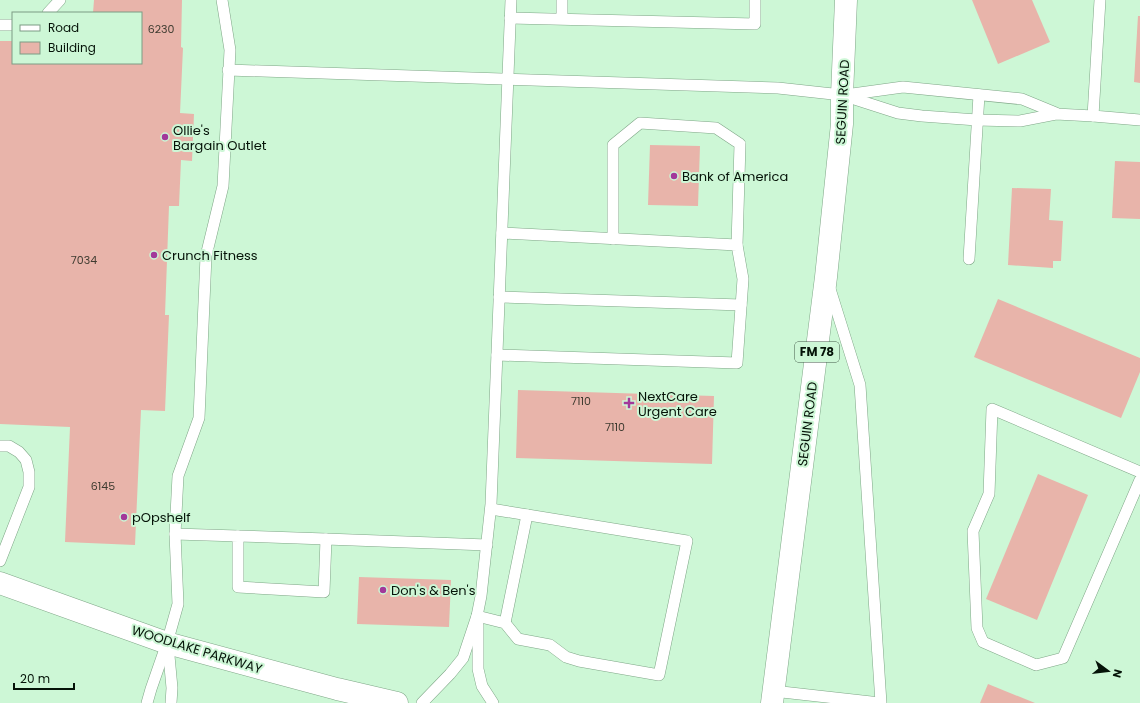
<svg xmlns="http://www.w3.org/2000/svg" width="1140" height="703" font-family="Poppins,sans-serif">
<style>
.building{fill:#e8b4aa}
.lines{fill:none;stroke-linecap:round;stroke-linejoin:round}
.lane-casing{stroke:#7fa687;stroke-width:12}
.secondary-casing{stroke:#7fa687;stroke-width:23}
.primary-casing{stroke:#7fa687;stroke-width:23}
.lane{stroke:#fff;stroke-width:11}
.secondary{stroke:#fff;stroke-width:22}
.primary{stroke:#fff;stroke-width:22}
.poi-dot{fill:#a2389a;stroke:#cdf7d6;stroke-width:1.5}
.labels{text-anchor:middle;stroke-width:4;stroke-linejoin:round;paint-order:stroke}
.number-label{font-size:11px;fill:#3e3b30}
.shield{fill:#cdf7d6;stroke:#415746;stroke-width:1}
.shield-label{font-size:12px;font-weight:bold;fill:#051308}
.street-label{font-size:13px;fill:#051308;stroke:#cdf7d6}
.poi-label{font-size:13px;fill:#051308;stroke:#cdf7d6;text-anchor:start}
</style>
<rect width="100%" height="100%" fill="#cdf7d6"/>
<g class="building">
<polygon points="94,0 182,0 181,47 183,48 180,113 194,114 192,161 181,160 179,206 169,206 165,315 169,315 165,411 141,410 135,545 65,542 70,427 0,424 0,41 13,41 13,63 141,63 141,13 93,13"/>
<polygon points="972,0 1032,0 1050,42 998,64"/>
<polygon points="1138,16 1140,16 1140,83 1134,82"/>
<polygon points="650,145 700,146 698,206 648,205"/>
<polygon points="1115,161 1140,162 1140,219 1112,218"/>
<polygon points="1012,188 1051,189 1049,220 1063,221 1061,261 1053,261 1053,268 1008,265"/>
<polygon points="998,299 1140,358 1140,372 1121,418 974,357"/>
<polygon points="518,390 714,396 712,464 516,458"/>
<polygon points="1038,474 1088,495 1037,620 986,599"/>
<polygon points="359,577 451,580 449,627 357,624"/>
<polygon points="988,684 1035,703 980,703"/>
</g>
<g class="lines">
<defs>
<g id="lane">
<polyline points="1100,0 1093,116 1140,120"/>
<polyline points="48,13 60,0"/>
<polyline points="510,18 755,24 755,0"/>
<polyline points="562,18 562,0"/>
<polyline points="0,25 13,25"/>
<polyline points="228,70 778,88 842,95 898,113 922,116 977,120 1020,121 1056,114 1093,116"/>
<polyline points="845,95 903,87 1022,99 1056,113"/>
<polyline points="613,239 613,145 640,123 716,128 740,144 737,245"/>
<polyline points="969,259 979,95"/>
<polyline points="830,289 860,385 881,703"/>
<polyline points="499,297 741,305"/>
<polyline points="497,355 737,363 743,279 737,245 502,233"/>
<polyline points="0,446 9,446 19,452 26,460 29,472 29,487 0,561"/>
<polyline points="1140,472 992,409 989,494 973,531 977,628 983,642 1036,665 1063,658 1140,480"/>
<polyline points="175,534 238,536 238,587 324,592 326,539 487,545"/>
<polyline points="238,536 326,539"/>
<polyline points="477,616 505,623 518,639 550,645 566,657 579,661 659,675 687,541 491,509"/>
<polyline points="505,623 527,515"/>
<polyline points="478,625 478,669 482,686 493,703"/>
<polyline points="168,645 172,688 171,703"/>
<polyline points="773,691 880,703"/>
<polyline points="147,703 151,689 167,643 178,604 175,534 178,476 199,418 206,256 223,186 230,50 222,0"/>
<polyline points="422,703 450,674 463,658 477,616 481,596 491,504 511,0"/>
</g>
<polyline id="secondary" points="0,583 167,643 337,689 397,703"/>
<polyline id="primary" points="772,703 826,277 842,124 842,95 846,0"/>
</defs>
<use href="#lane" class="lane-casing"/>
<use href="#secondary" class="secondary-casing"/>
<use href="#primary" class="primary-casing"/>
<use href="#lane" class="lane"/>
<use href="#secondary" class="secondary"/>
<use href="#primary" class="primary"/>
</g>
<g class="poi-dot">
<circle cx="165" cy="137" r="4"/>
<circle cx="674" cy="176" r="4"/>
<circle cx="154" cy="255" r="4"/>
<path d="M627 397h4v4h4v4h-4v4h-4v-4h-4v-4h4z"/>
<circle cx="124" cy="517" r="4"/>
<circle cx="383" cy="590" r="4"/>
</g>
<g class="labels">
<g class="number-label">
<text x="161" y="33">6230</text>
<text x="84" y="264">7034</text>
<text x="581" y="405">7110</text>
<text x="615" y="431">7110</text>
<text x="103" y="490">6145</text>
</g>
<rect class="shield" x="795" y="342" width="44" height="20" rx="3"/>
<g class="shield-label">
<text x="817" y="356">FM 78</text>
</g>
<g class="street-label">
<text transform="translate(842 102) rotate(-87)" y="5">SEGUIN ROAD</text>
<text transform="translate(807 424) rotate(-83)" y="5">SEGUIN ROAD</text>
<text transform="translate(197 649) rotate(17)" y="5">WOODLAKE PARKWAY</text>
</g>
<g class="poi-label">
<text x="173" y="135">Ollie's<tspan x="173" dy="15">Bargain Outlet</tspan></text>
<text x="682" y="181">Bank of America</text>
<text x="162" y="260">Crunch Fitness</text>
<text x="638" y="401">NextCare<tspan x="638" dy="15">Urgent Care</tspan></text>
<text x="132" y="522">pOpshelf</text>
<text x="391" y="595">Don's &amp; Ben's</text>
</g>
</g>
<rect x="12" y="12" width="130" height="52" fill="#cdf7d6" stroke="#7d9c84"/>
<rect x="20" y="25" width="20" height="6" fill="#ffffff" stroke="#7d9c84"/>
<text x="48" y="32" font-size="12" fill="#051308">Road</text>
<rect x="20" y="42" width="20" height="12" fill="#e8b4aa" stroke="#7d9c84"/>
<text x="48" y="52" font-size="12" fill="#051308">Building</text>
<g transform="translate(1108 671) rotate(105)" stroke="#cdf7d6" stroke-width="3" paint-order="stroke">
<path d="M0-3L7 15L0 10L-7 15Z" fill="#051308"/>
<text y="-6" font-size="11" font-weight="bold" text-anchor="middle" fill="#051308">N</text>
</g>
<path d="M14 683v6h60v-6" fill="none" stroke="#051308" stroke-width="2"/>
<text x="20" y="683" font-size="12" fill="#051308" stroke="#cdf7d6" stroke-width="3" paint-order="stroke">20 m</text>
</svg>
